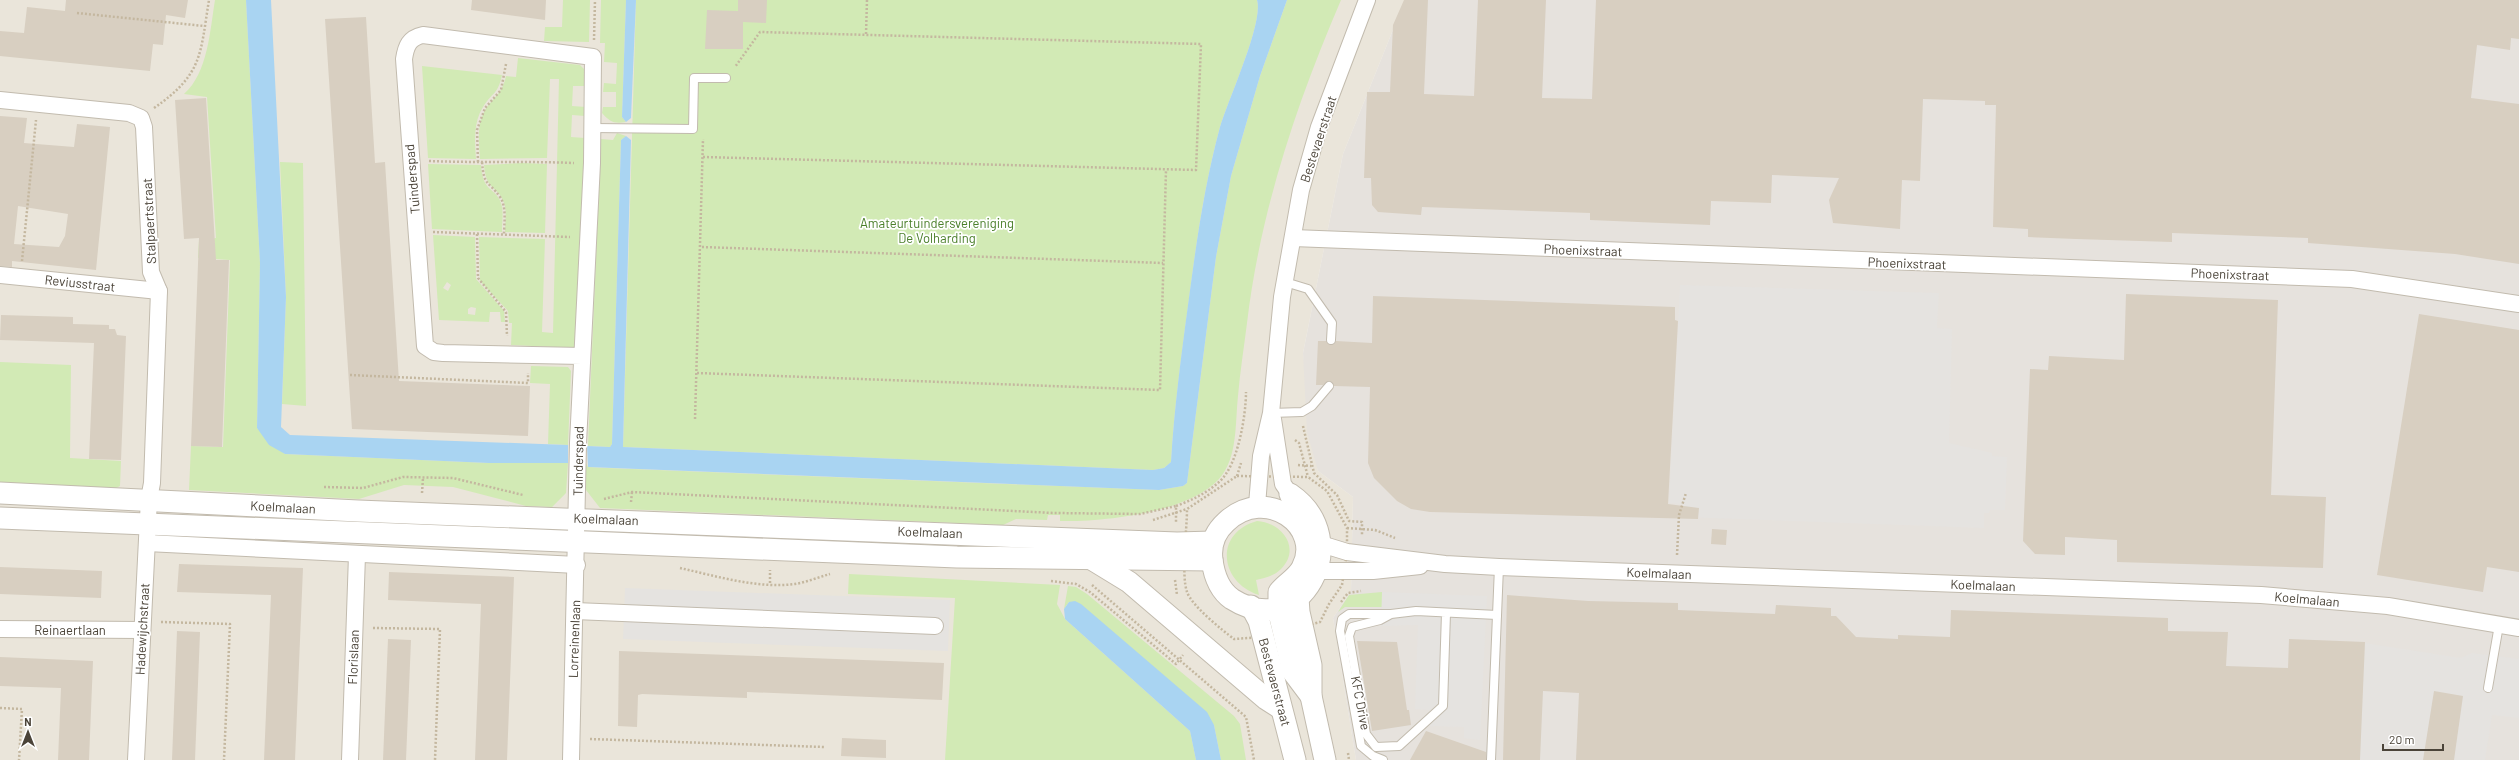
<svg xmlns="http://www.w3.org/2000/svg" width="2519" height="760" font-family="Barlow,sans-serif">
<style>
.residential{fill:#eae5da}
.industrial{fill:#e6e2dd}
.green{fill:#d2eab5;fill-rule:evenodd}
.parking{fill:#e5e3e0}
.water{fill:#a9d4f2}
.building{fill:#d8cfc1;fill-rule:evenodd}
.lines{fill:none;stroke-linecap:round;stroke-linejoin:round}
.service-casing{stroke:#c2bbae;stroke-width:10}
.minor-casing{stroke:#c2bbae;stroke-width:18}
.tertiary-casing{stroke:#c2bbae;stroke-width:23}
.path{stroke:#c4b79f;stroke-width:2.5;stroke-dasharray:2 2;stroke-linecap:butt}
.service{stroke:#fff;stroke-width:8}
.minor{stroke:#fff;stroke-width:16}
.tertiary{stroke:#fff;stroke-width:21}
.labels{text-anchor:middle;stroke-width:3.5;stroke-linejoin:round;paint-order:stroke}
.street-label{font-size:13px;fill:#4b4439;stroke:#fff}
.park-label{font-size:13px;fill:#4a7f2a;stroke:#fff}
</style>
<rect width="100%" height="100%" fill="#f6f3ec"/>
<polygon class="residential" points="0,0 1405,0 1343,154 1303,353 1318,471 1353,497 1351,591 1333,618 1356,760 0,760"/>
<polygon class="industrial" points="1405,0 2519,0 2519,760 1356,760 1333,618 1351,591 1353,497 1318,471 1307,432 1303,353 1343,154"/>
<g class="green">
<path d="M215,0H246L260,263L257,428L285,454L489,463H568L566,493L552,507L526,506L453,487L404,485L359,499L189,490L191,446L223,447L230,260L198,258L199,240L216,238L207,97L184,94C208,73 210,30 215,0Z"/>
<polygon points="563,0 590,0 589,42 544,41 545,27 562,27"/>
<path d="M601,0H626L622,117L626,122C614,124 610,122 602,113L603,107H616V92H603L604,83L616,84L617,63L604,62L605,43H600Z"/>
<path d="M636,0H1257C1264,22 1228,100 1220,127C1204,186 1196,245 1188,306C1181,358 1174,410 1171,462L1164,468L1153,470L623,447Z"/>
<path d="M1287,0H1341C1297,102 1260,212 1247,323C1244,347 1240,372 1238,396C1235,423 1238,458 1219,479C1188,513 1103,522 1060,521V515H1048L1047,520L1016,519L1003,525L600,508L586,490V463L588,467L607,468L1159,490L1183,486L1187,483L1216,257L1231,176L1260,76Z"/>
<path d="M518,58L580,65L587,72V86H573L572,106L586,107L585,116L572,115L571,137L585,138L576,348L511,345L512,323H509L508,311L480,281L479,237L545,239L542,332L553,333L559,79H550L547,158L480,159C479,141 476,123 487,107C497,94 502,93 506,76L516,77Z"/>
<path d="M422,66L502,75C498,95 492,92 483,107C473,123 475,141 476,159L428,158Z"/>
<polygon points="617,133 626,136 621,140 612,444 610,447 588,446 601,139 613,140"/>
<polygon points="280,162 303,163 306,406 282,404 286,297"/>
<path d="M522,163L547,164L545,233L505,232C505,223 507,211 504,203C498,185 486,192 484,165Z"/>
<path d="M428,164L481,165C483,194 495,186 501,203C504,211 502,223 502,232L432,229Z"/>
<path d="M433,235L475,237L476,279L504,311L505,322H501L500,312H490L489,322L439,320ZM447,282L451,285L448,291L443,288ZM471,307L476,308L475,315L468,314V309Z"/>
<polygon points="0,362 71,365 70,458 121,461 120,486 116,488 0,483"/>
<polygon points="531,366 568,367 571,371 568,445 548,444 550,384 530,383"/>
<path d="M1257,521C1281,522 1302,548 1281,569C1274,576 1265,578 1256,580L1259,595C1219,582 1214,533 1257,521Z"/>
<polygon points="849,574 1060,585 1057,604 1065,619 1190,731 1196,760 945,760 955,598 848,594"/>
<polygon points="1068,586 1076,587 1087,594 1234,716 1240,724 1246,760 1221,760 1214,725 1069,602 1064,609"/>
<polygon points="1382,592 1382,607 1345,607 1338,612 1349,595"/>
</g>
<g class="parking">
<polygon points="1680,285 1939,293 1937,328 1952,329 1949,443 1992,453 1992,456 2007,457 2005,510 1990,510 1989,513 1984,513 1984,528 1682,517 1683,504 1669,503"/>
<polygon points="625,588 950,600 948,651 623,639"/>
<polygon points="1382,592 1487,596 1480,740 1464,738 1464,727 1427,726 1421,720 1431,710 1415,709 1418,625 1381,626"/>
<polygon points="2364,643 2461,658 2472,653 2519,659 2519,718 2492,715 2485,760 2359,760"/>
</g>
<g class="water">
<polygon points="246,0 271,0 286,297 281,427 290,435 568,445 568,463 489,463 285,454 269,445 257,428 260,263"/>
<polygon points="626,0 636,0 631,118 626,122 622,117"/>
<path d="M1257,0H1287L1260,76L1231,176L1216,257L1187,483L1183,486L1159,490L588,467L587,446L610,447L612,444L621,140L626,136L631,140L623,447L1153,470L1164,468L1171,462C1174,410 1181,357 1188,305C1196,245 1204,186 1220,127C1228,100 1264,22 1257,0Z"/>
<polygon points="1075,601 1081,604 1207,712 1214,725 1221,760 1196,760 1190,731 1065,619 1064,609 1069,602"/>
</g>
<g class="building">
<polygon points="66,0 188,0 185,18 166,15 163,45 153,44 150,71 0,56 0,31 24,33 27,7 65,11"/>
<polygon points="472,0 546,0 545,20 471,10"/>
<polygon points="738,0 767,0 766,23 743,22 743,49 705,49 707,10 738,11"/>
<polygon points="1404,0 1428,0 1424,94 1474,96 1478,0 1546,0 1542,98 1592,99 1596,0 2519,0 2519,39 2511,38 2510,50 2477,45 2471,98 2519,104 2519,264 2455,254 2308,243 2308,238 2172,233 2172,242 2076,239 2028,237 2028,229 1993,227 1996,105 1985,105 1985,101 1923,99 1920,181 1902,180 1900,229 1833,223 1829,200 1839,178 1772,175 1771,203 1711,201 1710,225 1590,220 1590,213 1422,207 1421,215 1378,212 1372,205 1371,178 1364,178 1367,92 1390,92 1393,25"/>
<polygon points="366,17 375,163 385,162 399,381 530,386 528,436 352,429 325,19"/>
<polygon points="206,98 216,260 229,260 222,447 191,446 199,238 184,239 175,100"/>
<path d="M0,116L27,118L24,143L74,147L77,124L110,127L96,270L12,261V267L0,266ZM18,206L68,214L65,236L59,247L14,244Z"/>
<polygon points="2126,294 2278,300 2271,495 2326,497 2323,568 2117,562 2117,540 2065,537 2065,555 2035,554 2023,541 2030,369 2048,370 2049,356 2124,360"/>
<polygon points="1373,296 1675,307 1675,320 1678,321 1668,504 1699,508 1698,519 1430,512 1411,509 1397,501 1374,478 1368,463 1370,387 1334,386 1330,381 1323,385 1316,385 1318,341 1326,341 1331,345 1336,341 1372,343"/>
<polygon points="2419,314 2519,330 2519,572 2487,567 2483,592 2377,575"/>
<polygon points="1,315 73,317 73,324 109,325 109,329 115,329 117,335 126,336 121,460 89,459 94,343 0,340"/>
<polygon points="1712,529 1727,530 1726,545 1711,544"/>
<polygon points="179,564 303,568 295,760 264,760 271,595 177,592"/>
<polygon points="0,567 102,571 101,598 0,594"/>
<polygon points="389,572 514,577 507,760 475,760 481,604 388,600"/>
<polygon points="1507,595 1588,601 1678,603 1678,610 1775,614 1776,605 1831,608 1831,616 1836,616 1856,637 1898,639 1898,635 1950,637 1951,610 2168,618 2168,631 2228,632 2226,666 2288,668 2289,639 2365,642 2360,760 1576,760 1579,693 1543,691 1540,760 1503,760"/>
<polygon points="177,631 200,632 195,760 172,760"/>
<polygon points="388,639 411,640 406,760 383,760"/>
<polygon points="1357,641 1397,642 1407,710 1409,710 1411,725 1372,731"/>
<polygon points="619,651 944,663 942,700 747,692 747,698 642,694 638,695 637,727 618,726"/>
<polygon points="0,657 93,661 89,760 58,760 61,688 0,686"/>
<polygon points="2434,691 2463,696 2454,760 2423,760"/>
<polygon points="1426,731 1486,752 1486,760 1410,760"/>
<polygon points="842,738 886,740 886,758 841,756"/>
</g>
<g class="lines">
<defs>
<g id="service">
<polyline points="592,128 693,129 694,78 726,78"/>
<polyline points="1285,282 1308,289 1332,323 1331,340"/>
<polyline points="1271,413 1302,412 1312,406 1329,386"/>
<polyline points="1446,613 1443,706 1399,746 1376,747 1366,734 1349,636 1352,627 1380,620 1391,614 1416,611 1497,615"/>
<polyline points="2488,688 2499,625"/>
<polyline points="1383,760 1373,756 1361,746 1340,631 1342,619 1349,614 1390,614"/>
<polyline points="1491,760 1499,567"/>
</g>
<g id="minor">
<polyline points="0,100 129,113 141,118 144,127 151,272 159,291 152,483 149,499 136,760"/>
<polyline points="1293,238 2352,279 2519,304"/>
<polyline points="0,275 159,291"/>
<polyline points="1273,419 1283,484 1290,494"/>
<polyline points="1257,505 1261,456 1271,413 1282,297 1301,190 1319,127 1367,0"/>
<polyline points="147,543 577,565"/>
<polyline points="1321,544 1347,552 1445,564 1499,567 2261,595 2388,606 2519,628"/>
<polyline points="1317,571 1373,571 1420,566"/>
<polyline points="575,611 935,626"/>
<polyline points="0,629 141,630"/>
<polyline points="350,760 357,555"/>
<path d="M571,760L578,443L592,163L593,57L423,35C409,38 406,46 404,59L425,346L434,352L443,353L582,356"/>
</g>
<g id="tertiary">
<polyline points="0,493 358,511 1177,543 1213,542"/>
<path d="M1290,494C1357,540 1301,643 1232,599C1219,590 1214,575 1212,560C1210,545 1215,532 1226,522C1266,484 1324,527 1302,568C1297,578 1286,583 1279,592V613L1293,672L1311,696"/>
<polyline points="0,518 957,557 1212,560"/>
<polyline points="1093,560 1129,582 1266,699 1280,708"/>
<polyline points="1298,598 1299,612 1311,665 1311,696 1325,760"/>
<polyline points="1251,606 1259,621 1295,760"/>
</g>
</defs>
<use href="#service" class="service-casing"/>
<use href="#minor" class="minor-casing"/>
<use href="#tertiary" class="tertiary-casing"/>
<g class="path">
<polyline points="77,13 204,26"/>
<polyline points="866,34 867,0"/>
<polyline points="594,40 595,0"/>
<path d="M154,108C203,74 200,55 209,0"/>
<polyline points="703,157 1196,170 1201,44 760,32 735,67"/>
<path d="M429,161C477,163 525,161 574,163"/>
<polyline points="478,162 477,130 485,108 501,90 506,64"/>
<path d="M482,162C484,187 488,180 500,197C507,207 504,224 504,235"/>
<polyline points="433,232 570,237"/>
<polyline points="477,234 478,278 506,312 507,336"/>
<polyline points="702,247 1163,263"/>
<polyline points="22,261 36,120"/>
<polyline points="697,373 1160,390 1166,170"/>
<polyline points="350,375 528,383 528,373"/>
<polyline points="695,419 703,139"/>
<polyline points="1303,426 1314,473 1337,495 1349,521 1362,522 1362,536"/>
<polyline points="1295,440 1299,443 1308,477"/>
<polyline points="1298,465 1311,466"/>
<path d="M1237,476L1308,477L1327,491L1347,528V552L1342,585L1329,604L1320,622L1263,637L1234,639C1222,630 1192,606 1187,592C1181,575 1187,530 1187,509Z"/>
<polyline points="1237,476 1241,463"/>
<polyline points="324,487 363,488 403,477 453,478 523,495"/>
<polyline points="422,493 423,478"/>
<polyline points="604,499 632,492 1054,513 1140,514 1176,506 1176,523"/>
<polyline points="631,502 632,492"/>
<path d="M1176,506C1192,500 1207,493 1219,482C1238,466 1246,415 1246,392"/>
<polyline points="1153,520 1187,509"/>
<polyline points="1347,528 1375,530 1395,538"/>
<polyline points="1677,555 1679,515 1686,493"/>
<path d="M680,568C716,576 758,589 795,584C807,582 819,577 830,574"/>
<polyline points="1175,580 1177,595"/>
<polyline points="1051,581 1076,584 1090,592 1176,664 1183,655"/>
<polyline points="770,583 770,570"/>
<polyline points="1092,585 1246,717 1254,760"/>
<polyline points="1341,602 1348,593 1361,591"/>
<polyline points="161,622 230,624 224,760"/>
<polyline points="373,628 440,629 435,760"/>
<polyline points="0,708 22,709 19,760"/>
<polyline points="590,739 824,747"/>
<polyline points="1348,753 1349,760"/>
</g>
<use href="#service" class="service"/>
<use href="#minor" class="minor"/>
<use href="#tertiary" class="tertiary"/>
</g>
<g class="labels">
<g class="street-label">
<text transform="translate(1318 139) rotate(-72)" y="5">Bestevaerstraat</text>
<text transform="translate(412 179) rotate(-95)" y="5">Tuinderspad</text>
<text transform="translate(149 221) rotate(-93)" y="5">Stalpaertstraat</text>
<text transform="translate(1583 250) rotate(2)" y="5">Phoenixstraat</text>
<text transform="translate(1907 263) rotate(2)" y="5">Phoenixstraat</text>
<text transform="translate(2230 274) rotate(2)" y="5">Phoenixstraat</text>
<text transform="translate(80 283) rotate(6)" y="5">Reviusstraat</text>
<text transform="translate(578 461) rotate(-89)" y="5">Tuinderspad</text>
<text transform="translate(283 507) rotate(3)" y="5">Koelmalaan</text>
<text transform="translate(606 519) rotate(2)" y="5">Koelmalaan</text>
<text transform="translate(930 532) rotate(2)" y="5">Koelmalaan</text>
<text transform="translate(1659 573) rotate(2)" y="5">Koelmalaan</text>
<text transform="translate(1983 585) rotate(2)" y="5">Koelmalaan</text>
<text transform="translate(2307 599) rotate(5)" y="5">Koelmalaan</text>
<text transform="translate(142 629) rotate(-87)" y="5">Hadewijchstraat</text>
<text x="70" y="635">Reinaertlaan</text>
<text transform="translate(574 639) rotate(-88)" y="5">Lorreinenlaan</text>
<text transform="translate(353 657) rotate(-88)" y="5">Florislaan</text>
<text transform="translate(1275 682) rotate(75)" y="5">Bestevaerstraat</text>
<text transform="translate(1361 703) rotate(79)" y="5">KFC Drive</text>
</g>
<g class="park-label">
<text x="937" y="228">Amateurtuindersvereniging<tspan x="937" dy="15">De Volharding</tspan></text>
</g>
</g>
<g transform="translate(28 732)" stroke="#ffffff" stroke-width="3" paint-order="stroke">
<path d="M0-3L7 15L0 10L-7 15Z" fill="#4b4439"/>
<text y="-6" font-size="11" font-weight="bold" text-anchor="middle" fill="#4b4439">N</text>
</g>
<path d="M2383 744v6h60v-6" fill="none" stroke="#4b4439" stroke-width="2"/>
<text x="2389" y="744" font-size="12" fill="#4b4439" stroke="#ffffff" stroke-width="3" paint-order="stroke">20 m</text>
</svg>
